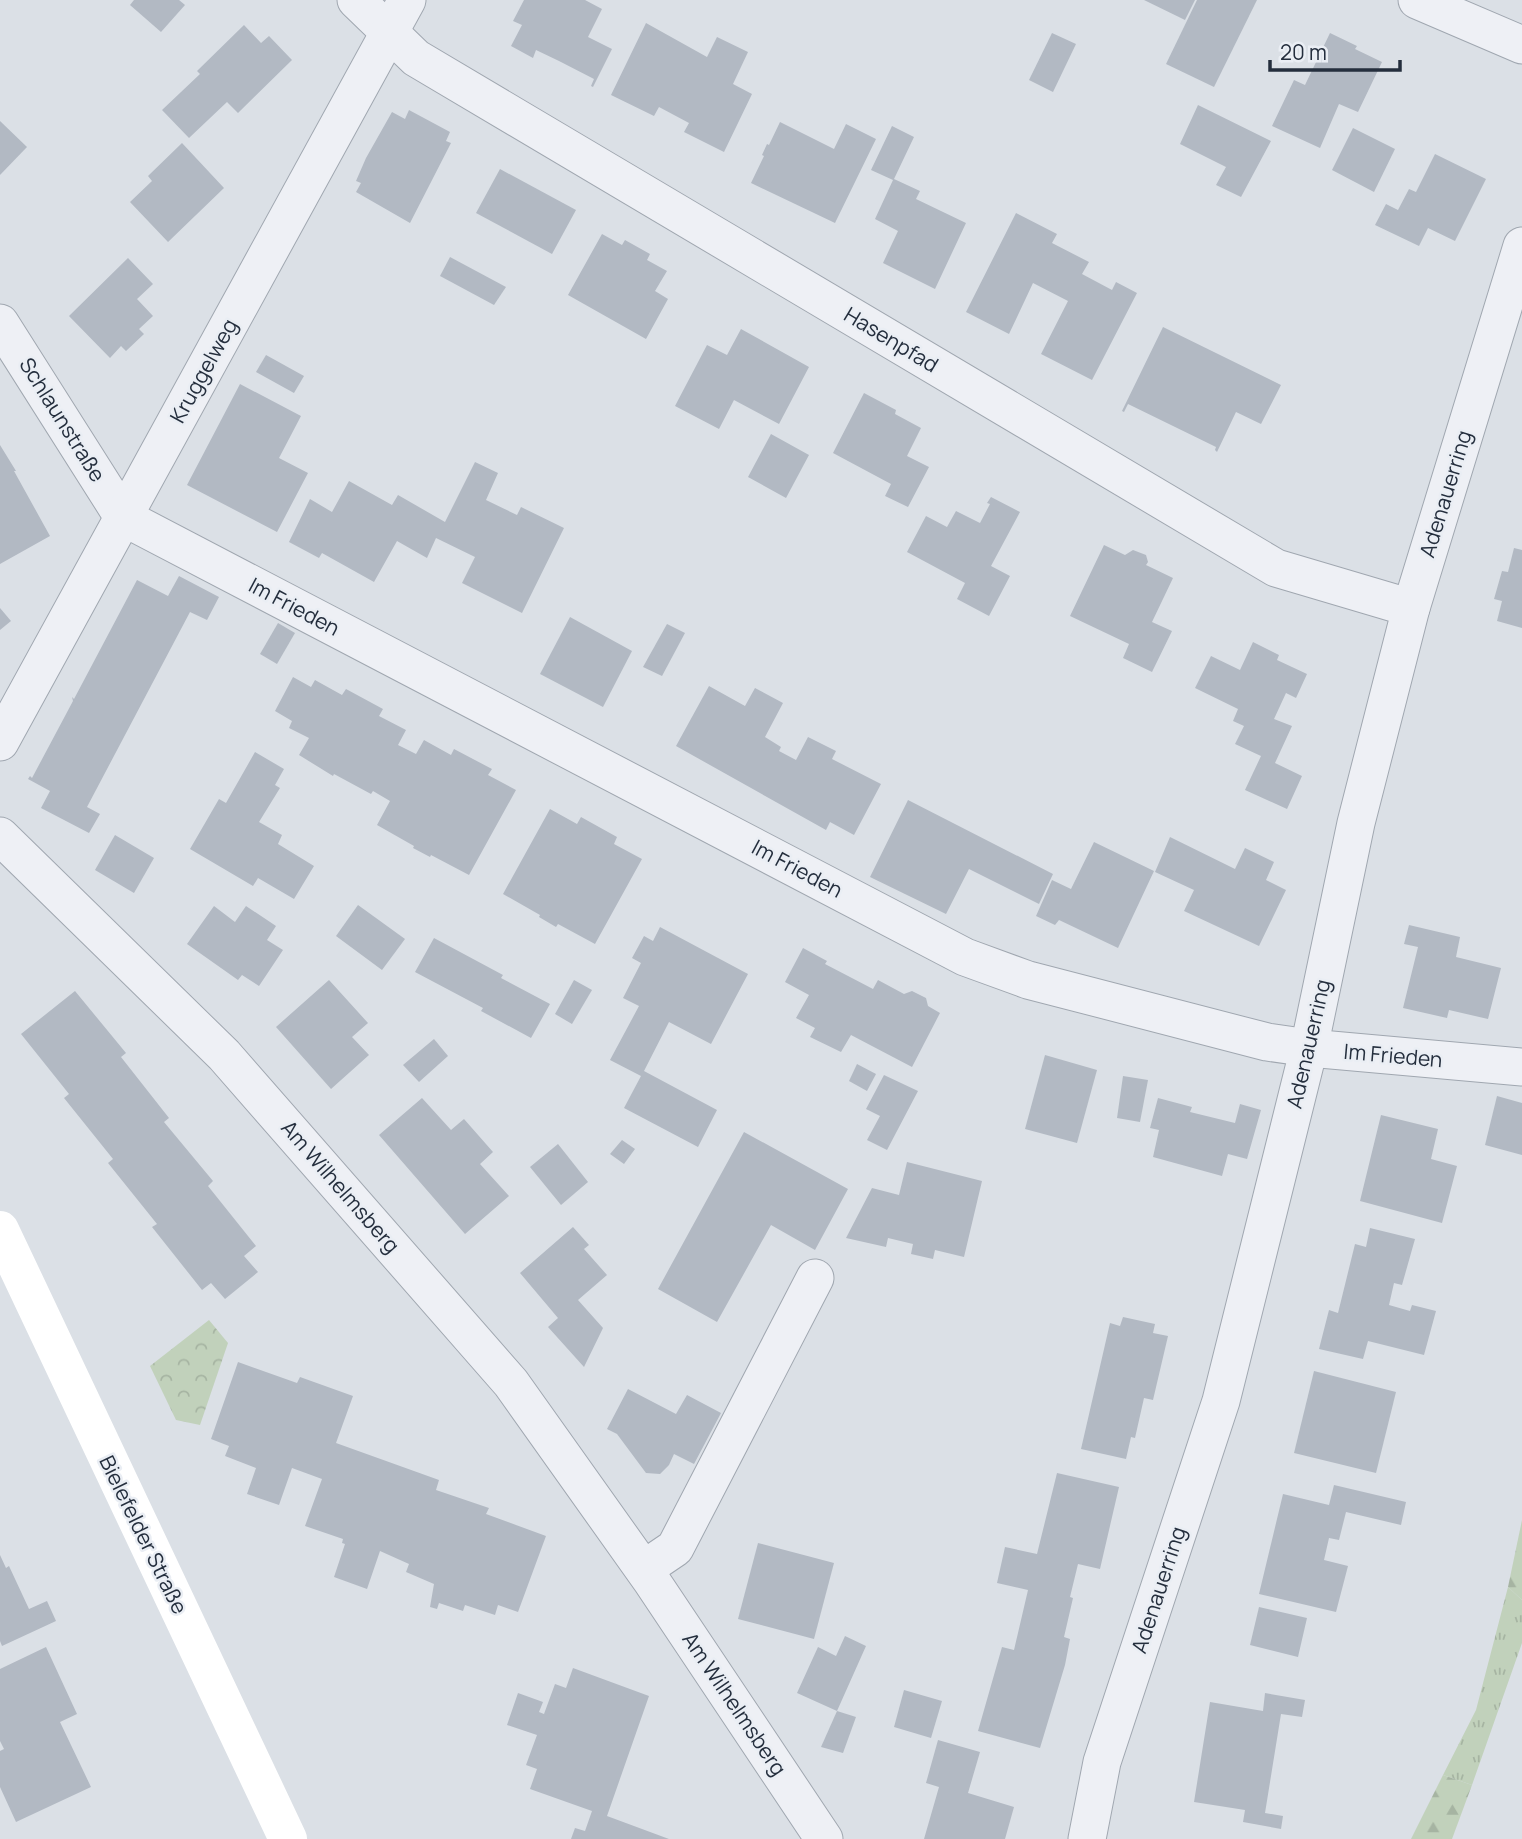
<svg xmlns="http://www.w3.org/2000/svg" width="1522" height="1839" font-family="Manrope,sans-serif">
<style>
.grass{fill:url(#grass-tufts)}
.forest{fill:url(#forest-firs)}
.park{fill:url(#park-crowns)}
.building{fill:#b2b9c3}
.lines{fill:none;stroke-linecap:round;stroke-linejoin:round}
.street-casing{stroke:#a0a7b0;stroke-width:39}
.street{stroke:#eef0f5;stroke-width:37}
.secondary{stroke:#fff;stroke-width:38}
.labels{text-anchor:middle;stroke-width:5;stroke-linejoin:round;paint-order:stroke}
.street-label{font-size:21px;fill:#242e3d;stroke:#eaeef4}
</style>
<defs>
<pattern id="grass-tufts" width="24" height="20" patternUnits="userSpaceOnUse" patternTransform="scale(1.75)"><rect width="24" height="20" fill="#c1d1bb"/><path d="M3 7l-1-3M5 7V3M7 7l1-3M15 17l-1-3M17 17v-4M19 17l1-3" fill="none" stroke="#a6b4a2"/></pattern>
<pattern id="forest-firs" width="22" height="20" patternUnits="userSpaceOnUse" patternTransform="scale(1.75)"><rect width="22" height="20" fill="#c1d1bb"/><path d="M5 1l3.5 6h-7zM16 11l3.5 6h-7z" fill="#a6b4a2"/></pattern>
<pattern id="park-crowns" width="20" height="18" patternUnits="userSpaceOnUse" patternTransform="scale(1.75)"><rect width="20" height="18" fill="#c1d1bb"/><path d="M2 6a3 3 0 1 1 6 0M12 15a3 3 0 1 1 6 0" fill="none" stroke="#a6b4a2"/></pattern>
</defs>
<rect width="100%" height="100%" fill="#dbe0e6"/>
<polygon class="grass" points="1508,1587 1522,1600 1522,1643 1472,1785 1443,1775 1476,1710"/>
<g class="forest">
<polygon points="1522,1520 1522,1600 1508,1587"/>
<polygon points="1443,1775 1472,1785 1452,1839 1411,1839"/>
</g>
<polygon class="park" points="209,1320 228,1343 200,1425 176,1420 150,1366"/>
<g class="building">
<polygon points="134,0 179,0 185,5 161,32 130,5"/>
<polygon points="524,0 585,0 602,9 588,37 612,49 593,87 591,86 594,79 559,61 536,50 533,58 511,46 522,25 513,21"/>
<polygon points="1144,0 1195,0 1185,20"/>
<polygon points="1197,0 1257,0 1214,87 1166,64"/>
<polygon points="646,23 707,57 717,37 748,52 733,84 752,94 724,152 684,132 689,123 659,107 654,116 611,95"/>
<polygon points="244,25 261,43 269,36 292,60 238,113 227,102 189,138 162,110 200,74 197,71"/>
<polygon points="1052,33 1076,44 1053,92 1029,80"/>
<polygon points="1330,33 1357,46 1355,49 1382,62 1358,112 1339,104 1320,148 1272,126 1294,80 1305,85"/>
<polygon points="1198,105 1271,141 1241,197 1216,185 1226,167 1180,144"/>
<polygon points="409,110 450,132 446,141 451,143 410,223 356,192 361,183 356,181 366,158 392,112 405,119"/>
<polygon points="0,121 27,147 0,175"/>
<polygon points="780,122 834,149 846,124 876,139 835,223 751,183 764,156 762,155 767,144 769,145"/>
<polygon points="892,126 914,137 894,179 920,191 916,199 966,223 935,289 883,263 898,231 875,219 893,180 871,170"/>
<polygon points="1353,128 1395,149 1374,192 1332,170"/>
<polygon points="182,143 224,188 168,242 130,202 152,181 148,176"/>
<polygon points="1435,154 1486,179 1455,241 1428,228 1419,246 1375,225 1386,204 1398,210 1409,189 1416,192"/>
<polygon points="500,169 576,210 552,254 476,213"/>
<polygon points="1016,213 1057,234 1052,243 1089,262 1082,274 1112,290 1116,282 1137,293 1092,380 1041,354 1068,301 1033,283 1009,334 966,312"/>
<polygon points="602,234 622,245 625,240 650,254 647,260 667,271 655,291 668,299 646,339 568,295"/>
<polygon points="450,257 506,287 494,305 440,276"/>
<polygon points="128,258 153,284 137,299 153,316 139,329 144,334 126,351 121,346 110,358 69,316"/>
<polygon points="1163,327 1281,385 1261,424 1236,412 1217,452 1215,450 1216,447 1128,404 1124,412 1122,411"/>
<polygon points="741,329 809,367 779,424 734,400 719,429 675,406 707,345 727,355"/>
<polygon points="266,355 304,376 294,393 256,372"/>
<polygon points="240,384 301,416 279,458 308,473 277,532 187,485"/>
<polygon points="864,393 896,410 895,414 921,428 907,456 929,467 908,507 885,496 891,484 833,453"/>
<polygon points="771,434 809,455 786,498 748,477"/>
<polygon points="0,445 16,471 14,471 50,536 0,564"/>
<polygon points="475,462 498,473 486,500 517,515 521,507 564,528 522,613 462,583 475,557 436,538 427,558 397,541 374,582 322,553 319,558 289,542 310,499 332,512 349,481 392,505 398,495 445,522"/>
<polygon points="991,497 1020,512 991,566 1010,576 989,616 957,599 965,583 907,552 926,516 947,527 956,511 980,523 990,504 987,503"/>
<polygon points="1104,545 1125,555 1133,550 1146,555 1148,562 1146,565 1173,578 1152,622 1172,631 1152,672 1123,658 1129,644 1070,616"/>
<polygon points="1514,548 1522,550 1522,628 1497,621 1502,601 1494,599 1502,571 1508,572"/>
<polygon points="179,576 219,597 207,620 190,612 87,807 100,814 89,833 41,808 50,791 28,779 30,776 32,778 73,701 72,697 74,699 137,580 168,596"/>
<polygon points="0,608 11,621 0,630"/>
<polygon points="570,617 632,651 603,707 540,674"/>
<polygon points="278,623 295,633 277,664 260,654"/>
<polygon points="667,624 685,633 662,676 643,667"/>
<polygon points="1253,642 1279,655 1277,660 1307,674 1296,698 1286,693 1274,719 1292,726 1275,763 1302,776 1287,809 1245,790 1261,756 1235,744 1244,726 1233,721 1238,709 1195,688 1211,656 1240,670"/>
<polygon points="293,677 311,687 315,680 342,695 346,689 383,709 379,716 406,730 398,745 416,754 424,740 451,755 454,749 492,769 488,775 516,790 469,875 431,855 430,857 413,848 414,846 377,825 390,801 373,791 371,794 334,774 333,776 299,755 309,738 289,728 292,721 275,711"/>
<polygon points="709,686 745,706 755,688 783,703 765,737 781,747 779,751 796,760 808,737 836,751 832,759 881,784 854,835 830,822 826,830 676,746"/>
<polygon points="255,752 284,769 275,785 280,788 259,822 282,835 278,844 314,866 294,899 258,878 253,886 190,849 219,799 226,803"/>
<polygon points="908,800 1053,874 1039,904 969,869 946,914 870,877"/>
<polygon points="550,809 577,824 581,817 617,837 614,844 642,859 595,944 558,924 556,927 539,917 540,915 503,894"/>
<polygon points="115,835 154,858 134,893 95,870"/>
<polygon points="1170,837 1235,869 1245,848 1274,862 1266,880 1286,890 1259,946 1184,911 1194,890 1155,872"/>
<polygon points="1094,842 1154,871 1118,948 1059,920 1055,925 1036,916 1052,880 1071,889"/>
<polygon points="358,905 405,939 382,970 336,936"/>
<polygon points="214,906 235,922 246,906 276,926 267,940 283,950 259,986 242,975 238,980 187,944"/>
<polygon points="1409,925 1460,937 1456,957 1501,968 1488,1019 1449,1010 1447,1018 1403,1008 1418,947 1404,944"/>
<polygon points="660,927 748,974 711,1044 669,1022 644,1071 717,1110 698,1147 624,1108 641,1076 610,1060 639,1006 623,998 641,963 632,958 644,936 653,941"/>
<polygon points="434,938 503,975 501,978 550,1004 531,1038 481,1011 483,1008 415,972"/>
<polygon points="803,948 827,961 825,964 873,989 878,980 904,994 912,991 926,998 928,1006 940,1013 912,1067 851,1035 841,1052 810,1037 815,1028 796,1018 809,995 785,982"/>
<polygon points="329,980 368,1023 352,1037 369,1055 331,1089 276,1027"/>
<polygon points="574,980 592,990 572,1024 555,1014"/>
<polygon points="75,991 126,1053 121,1057 169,1118 164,1122 213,1181 208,1186 256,1246 244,1256 258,1272 225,1299 211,1283 202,1290 152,1227 157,1224 108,1163 113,1159 64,1098 69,1094 21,1034"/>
<polygon points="434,1039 448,1056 419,1082 403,1065"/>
<polygon points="1045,1055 1097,1070 1077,1143 1025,1129"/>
<polygon points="857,1064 876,1074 867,1091 849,1081"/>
<polygon points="884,1075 918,1091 887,1150 867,1140 880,1116 866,1109"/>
<polygon points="1123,1076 1148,1080 1140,1122 1117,1118"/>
<polygon points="1497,1096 1522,1103 1522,1155 1485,1145"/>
<polygon points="422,1098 451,1130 464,1119 493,1152 480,1164 509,1196 465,1234 379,1135"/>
<polygon points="1158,1098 1192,1107 1190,1112 1235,1123 1240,1104 1261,1110 1247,1159 1228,1154 1222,1176 1153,1157 1159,1130 1150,1128"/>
<polygon points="1381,1115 1438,1129 1431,1159 1457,1166 1442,1223 1360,1201"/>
<polygon points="744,1132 848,1189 815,1250 771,1225 717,1322 658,1289"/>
<polygon points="622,1140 635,1149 624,1164 610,1154"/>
<polygon points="558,1144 588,1182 561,1205 530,1167"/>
<polygon points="907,1162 982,1181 964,1257 935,1250 933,1259 911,1254 913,1244 888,1238 886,1247 846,1238 872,1188 899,1195"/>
<polygon points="573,1227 589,1245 584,1249 607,1275 578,1300 603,1328 584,1367 548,1327 558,1318 520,1273"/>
<polygon points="1370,1228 1415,1239 1402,1285 1394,1283 1389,1305 1410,1311 1412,1305 1436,1311 1424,1355 1368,1341 1363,1359 1319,1349 1329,1310 1338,1313 1355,1244 1366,1247"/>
<polygon points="1123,1317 1155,1324 1153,1333 1168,1336 1153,1400 1144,1398 1135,1438 1131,1437 1126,1459 1081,1449 1110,1323 1120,1326"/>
<polygon points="238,1362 297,1383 300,1377 353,1396 336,1443 439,1480 436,1490 489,1508 486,1514 546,1536 518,1612 498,1605 495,1615 465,1605 463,1611 439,1603 437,1609 430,1607 434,1584 406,1572 409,1564 380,1551 367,1589 334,1577 345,1544 342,1543 343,1539 305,1526 322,1479 292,1468 279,1505 247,1494 256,1468 225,1456 229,1446 211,1439"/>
<polygon points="1314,1371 1396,1392 1376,1473 1294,1453"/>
<polygon points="628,1389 676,1414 687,1395 721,1413 694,1464 674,1454 669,1465 660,1474 646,1473 617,1434 607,1429"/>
<polygon points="1057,1473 1119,1487 1100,1569 1078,1564 1070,1597 1073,1598 1064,1637 1070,1639 1065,1665 1040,1748 978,1731 1002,1647 1014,1650 1028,1590 997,1583 1005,1547 1037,1554"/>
<polygon points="1334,1485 1406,1502 1401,1525 1346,1512 1339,1540 1329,1538 1324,1560 1348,1566 1336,1612 1259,1594 1283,1494 1329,1505"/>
<polygon points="758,1543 834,1563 814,1639 738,1619"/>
<polygon points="0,1555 6,1568 9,1566 29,1609 47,1601 56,1621 2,1646 0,1641"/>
<polygon points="1259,1607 1307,1618 1298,1657 1250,1645"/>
<polygon points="845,1636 866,1646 837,1711 797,1693 818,1647 836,1656"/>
<polygon points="46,1647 77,1714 60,1722 91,1787 16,1822 0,1787 0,1751 4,1749 0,1741 0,1669"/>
<polygon points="573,1668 649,1696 607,1816 669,1839 571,1839 575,1828 585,1831 592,1811 530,1789 537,1769 526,1765 537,1735 507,1725 518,1693 543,1702 539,1712 544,1714 555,1684 566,1688"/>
<polygon points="904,1690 942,1701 931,1738 894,1727"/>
<polygon points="1265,1693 1305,1700 1302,1717 1281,1714 1265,1813 1283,1816 1281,1829 1243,1822 1245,1810 1194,1802 1210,1702 1263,1711"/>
<polygon points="837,1711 856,1717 843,1753 821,1747"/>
<polygon points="938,1740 980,1752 968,1793 1014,1807 1005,1839 924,1839 939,1787 926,1783"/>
</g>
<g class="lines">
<defs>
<g id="street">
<polyline points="356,0 416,58 1276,568 1411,608"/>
<polyline points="1417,0 1522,45"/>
<polyline points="0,323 123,517 965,957 1028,980 1267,1042 1309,1048 1522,1067"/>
<polyline points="0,742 407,0"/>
<polyline points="0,836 224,1055 511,1383 651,1580 824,1839"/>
<polyline points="644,1569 675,1548 815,1278"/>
<polyline points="1087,1839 1102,1762 1221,1401 1309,1048 1356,823 1411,608 1522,246"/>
</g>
</defs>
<use href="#street" class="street-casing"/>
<use href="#street" class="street"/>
<polyline class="secondary" points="0,1230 288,1839"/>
</g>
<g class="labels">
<g class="street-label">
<text transform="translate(891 340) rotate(31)" y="7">Hasenpfad</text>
<text transform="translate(204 371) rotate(-61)" y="7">Kruggelweg</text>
<text transform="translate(62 420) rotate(58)" y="7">Schlaunstraße</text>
<text transform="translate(1446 494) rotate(-73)" y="7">Adenauerring</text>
<text transform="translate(294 607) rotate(28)" y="7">Im Frieden</text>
<text transform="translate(797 869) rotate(28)" y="7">Im Frieden</text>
<text transform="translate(1309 1044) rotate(-77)" y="7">Adenauerring</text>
<text transform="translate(1393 1056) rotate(5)" y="7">Im Frieden</text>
<text transform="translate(340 1187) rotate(49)" y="7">Am Wilhelmsberg</text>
<text transform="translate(143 1535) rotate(64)" y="7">Bielefelder Straße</text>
<text transform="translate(1159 1590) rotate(-72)" y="7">Adenauerring</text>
<text transform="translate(734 1704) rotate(56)" y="7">Am Wilhelmsberg</text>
</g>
</g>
<path d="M1270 60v10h130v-10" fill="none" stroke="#242e3d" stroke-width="3.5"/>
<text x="1280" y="60" font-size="21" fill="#242e3d" stroke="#eaeef4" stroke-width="5" paint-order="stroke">20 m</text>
</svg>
